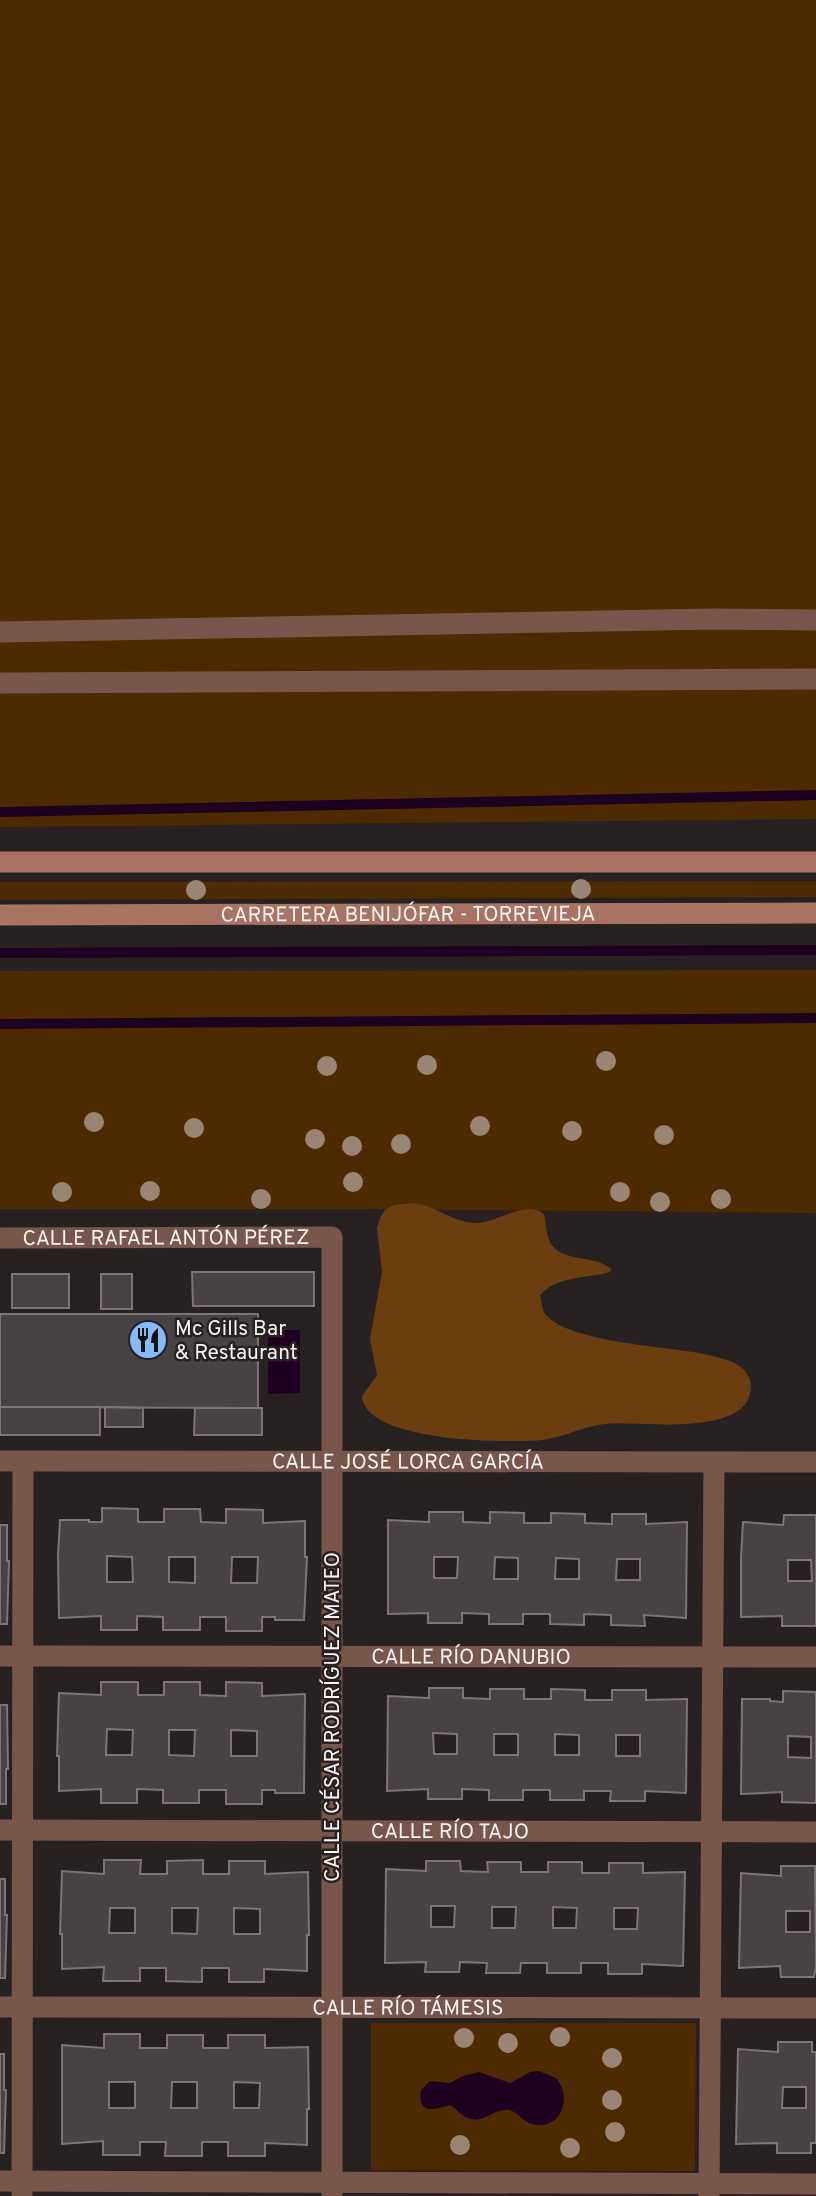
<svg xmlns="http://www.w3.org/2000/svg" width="816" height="2196" font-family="Overpass,sans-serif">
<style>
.green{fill:#4d2a00}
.forest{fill:#6a3e0e}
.water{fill:#1e0020}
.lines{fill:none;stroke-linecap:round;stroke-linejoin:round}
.stream{stroke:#1e0020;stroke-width:10}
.building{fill:#484244;stroke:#7c7477;stroke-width:2;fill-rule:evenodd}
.street{stroke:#78564c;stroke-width:21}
.secondary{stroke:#a87362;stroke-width:21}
.tree{fill:#9a8474}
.labels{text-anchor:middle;stroke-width:5;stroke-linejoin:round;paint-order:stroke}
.street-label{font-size:21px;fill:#f8f3f3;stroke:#282121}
.poi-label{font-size:21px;fill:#f8f3f3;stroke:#282121;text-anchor:start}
</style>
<rect width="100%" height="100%" fill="#282121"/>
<g class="green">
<polygon points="0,0 816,0 816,819 0,827"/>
<polygon points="816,881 816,897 0,900 0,882"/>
<polygon points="816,970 816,1213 369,1209 0,1209 0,971"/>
<polygon points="371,2023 696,2023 695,2171 371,2170"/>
</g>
<path class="forest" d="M414,1203C436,1206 454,1223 476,1223C497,1223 526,1199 544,1214C546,1223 546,1234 550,1242C561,1264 596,1253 612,1270L607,1273C586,1278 553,1277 540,1296C542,1302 542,1311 546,1315C571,1343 666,1346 704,1354C716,1357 734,1360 743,1369C750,1376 752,1384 750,1393C742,1437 636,1421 604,1424C582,1427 564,1437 542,1440C509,1443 365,1443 362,1396L377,1375L370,1339L382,1272L377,1228L380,1218L385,1210L394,1205Z"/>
<g class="water">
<polygon points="268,1330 300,1330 300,1393 268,1394"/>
<path d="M539,2071L556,2078C573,2098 561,2131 532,2124C523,2122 518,2112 509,2110C493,2108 484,2125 468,2118C460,2115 457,2109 450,2105C434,2110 417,2115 421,2090L430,2081L450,2083L463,2076L479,2072L510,2083L530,2072Z"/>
</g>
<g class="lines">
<g class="stream">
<polyline points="0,812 816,795"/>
<polyline points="0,953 816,950"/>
<polyline points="0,1024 816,1018"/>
</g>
</g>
<g class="building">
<polygon points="192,1272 314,1272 314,1306 193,1306"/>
<rect x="12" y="1274" width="57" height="34"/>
<rect x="101" y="1274" width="31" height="35"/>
<polygon points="0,1314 258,1314 258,1408 0,1407"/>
<rect x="0" y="1407" width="100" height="28"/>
<polygon points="105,1407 143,1408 143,1427 105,1427"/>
<polygon points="195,1408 262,1408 262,1435 194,1435"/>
<path d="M102,1508L138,1509V1522H164V1509H200L201,1522L226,1523V1509L263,1510V1523L305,1521V1557H307L304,1620H275V1617H262V1631H226V1617H200V1630H163V1617L137,1616V1630H101V1616L59,1618L58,1555L60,1520H89V1522H102ZM107,1556L132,1557L133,1582H107ZM169,1557H195V1583L169,1582ZM232,1557H258L257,1583H231Z"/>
<path d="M429,1512H463V1522L490,1523V1512L524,1513V1523H551V1513L585,1514V1523L612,1524V1514H646V1524L687,1522L686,1618L644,1615L645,1626L611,1625V1615L584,1614V1625L550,1624V1614H523V1624H489V1614L462,1613V1623H428V1613L388,1614V1520L429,1522ZM434,1557H458L457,1578H434ZM495,1557L518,1558V1579H494ZM556,1558L579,1559V1579H555ZM617,1559H640V1580H616Z"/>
<path d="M784,1515H816V1626H782V1616L741,1617V1557L743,1522L783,1525ZM788,1560H811L812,1581H788Z"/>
<polygon points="0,1525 7,1525 7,1561 9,1561 7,1624 0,1624"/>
<path d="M101,1682H138V1695H164V1682H200V1695L226,1696V1682L262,1683V1696L305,1694L304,1793H275V1790H262V1804H226V1790H199V1803H163V1790L137,1789V1803H101V1789L59,1791V1756H57L59,1693L101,1695ZM107,1729L133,1730L132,1755H106ZM169,1730H195L194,1756L169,1755ZM231,1730L257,1731V1756H231Z"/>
<path d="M429,1688H463V1698L490,1699V1689H524V1699H551V1689L585,1690V1700H612V1690H646V1700L687,1699L686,1793L645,1791V1801H610L611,1791H584V1800H550V1790H523V1800H489V1790L462,1789V1799H428V1789L387,1791L388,1696L429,1698ZM433,1733L457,1734V1754H434ZM494,1734H518V1755H494ZM555,1734L579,1735V1755H555ZM616,1735H640V1756H616Z"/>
<path d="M783,1691L816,1692V1803L782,1802V1792L741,1794L742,1699H770V1701L783,1702ZM788,1736L811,1737V1758L788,1757Z"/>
<polygon points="0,1705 7,1705 8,1769 6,1769 6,1804 0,1804"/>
<path d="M104,1860H141L140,1874H167V1861L203,1860V1874H229V1861H265V1874L308,1872L309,1935H307V1971L264,1969V1982H229V1968H202V1982L166,1981V1968H140V1981H103L104,1967L62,1969V1934H60L62,1871L104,1874ZM110,1908H135V1933H109ZM172,1908H198L197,1934L172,1933ZM234,1908L260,1909V1934H234Z"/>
<path d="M426,1861H460L461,1871L488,1872L487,1862H521V1872H548V1862H582V1873H609V1863H643V1873L685,1872L683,1966L642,1964V1974H608V1963H581V1973H547V1963H521L520,1973H486L487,1963L460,1962L459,1972H425L426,1962L385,1963L386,1869L426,1871ZM431,1906H455L454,1927H431ZM492,1907H516L515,1928H492ZM553,1907L577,1908L576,1928H553ZM614,1908H638L637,1929H614Z"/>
<path d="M781,1866H815L816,1967L814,1977H781L780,1966L739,1968L741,1873L781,1876ZM786,1911H810V1932H786Z"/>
<polygon points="0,1879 5,1879 5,1915 7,1915 5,1978 0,1978"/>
<path d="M104,2034H140V2048H167V2035H203V2048H228V2035H265V2048L308,2047L309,2109H307V2145L265,2143V2156H228V2142H202V2156H165L166,2142H140V2155H103V2141L62,2144V2045L104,2048ZM109,2082H135V2108H109ZM172,2082H197V2108H171ZM234,2082L260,2083L259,2108H234Z"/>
<path d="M778,2042H812V2052H816V2143H811V2153H777V2143L736,2144L738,2049L778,2052ZM783,2087H806V2108H782Z"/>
<polygon points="0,2054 4,2054 4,2090 6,2090 4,2153 0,2153"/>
</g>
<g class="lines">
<g class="street">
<polyline points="0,632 714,619 816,620"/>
<polyline points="0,683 816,679"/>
<path id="s1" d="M0,1238L332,1237V2196"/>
<path id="s2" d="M0,1461L816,1462"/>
<path id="s3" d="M0,1656L816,1657"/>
<path id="s4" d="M0,1830L816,1832"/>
<path id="s5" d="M0,2007L816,2008"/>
<polyline points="0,2181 816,2184"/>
<polyline points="22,2194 23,1461"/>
<polyline points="709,2196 714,1462"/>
</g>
<g class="secondary">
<polyline points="0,862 816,862"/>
<path id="s6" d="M0,915L816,913"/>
</g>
</g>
<g class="tree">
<circle cx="581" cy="889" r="10"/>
<circle cx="196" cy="890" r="10"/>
<circle cx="606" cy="1061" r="10"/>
<circle cx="427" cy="1065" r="10"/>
<circle cx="327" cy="1066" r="10"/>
<circle cx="94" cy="1122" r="10"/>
<circle cx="480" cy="1126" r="10"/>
<circle cx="194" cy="1128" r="10"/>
<circle cx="572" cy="1131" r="10"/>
<circle cx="664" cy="1135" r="10"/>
<circle cx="315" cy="1139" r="10"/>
<circle cx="401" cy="1144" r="10"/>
<circle cx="352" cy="1146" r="10"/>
<circle cx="353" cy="1182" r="10"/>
<circle cx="150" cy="1191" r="10"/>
<circle cx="62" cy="1192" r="10"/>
<circle cx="620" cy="1192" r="10"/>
<circle cx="261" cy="1199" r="10"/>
<circle cx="721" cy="1199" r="10"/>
<circle cx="660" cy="1202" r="10"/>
<circle cx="560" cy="2037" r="10"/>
<circle cx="464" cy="2038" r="10"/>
<circle cx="508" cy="2043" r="10"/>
<circle cx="612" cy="2058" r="10"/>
<circle cx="612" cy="2100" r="10"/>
<circle cx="615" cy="2132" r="10"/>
<circle cx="460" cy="2145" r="10"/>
<circle cx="570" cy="2148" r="10"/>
</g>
<defs>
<symbol id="restaurant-disc" viewBox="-11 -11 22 22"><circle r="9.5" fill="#85bbfb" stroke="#282121"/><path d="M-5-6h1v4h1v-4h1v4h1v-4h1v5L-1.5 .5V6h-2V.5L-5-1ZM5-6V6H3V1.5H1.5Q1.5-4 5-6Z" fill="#111"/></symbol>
</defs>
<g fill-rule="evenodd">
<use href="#restaurant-disc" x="126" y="1318" width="44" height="44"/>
</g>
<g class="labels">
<g class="street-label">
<text dy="7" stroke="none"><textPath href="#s6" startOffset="408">CARRETERA BENIJÓFAR - TORREVIEJA</textPath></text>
<text dy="7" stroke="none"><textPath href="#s1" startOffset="166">CALLE RAFAEL ANTÓN PÉREZ</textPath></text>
<text dy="7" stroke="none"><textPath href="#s2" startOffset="408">CALLE JOSÉ LORCA GARCÍA</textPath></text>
<text dy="7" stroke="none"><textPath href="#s3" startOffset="471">CALLE RÍO DANUBIO</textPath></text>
<text transform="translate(332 1717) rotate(-90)" y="7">CALLE CÉSAR RODRÍGUEZ MATEO</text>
<text dy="7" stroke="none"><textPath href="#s4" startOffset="450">CALLE RÍO TAJO</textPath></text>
<text dy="7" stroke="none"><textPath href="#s5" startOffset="408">CALLE RÍO TÁMESIS</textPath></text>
</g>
<g class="poi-label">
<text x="175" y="1335">Mc Gills Bar<tspan x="175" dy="24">&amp; Restaurant</tspan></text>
</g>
</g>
</svg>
